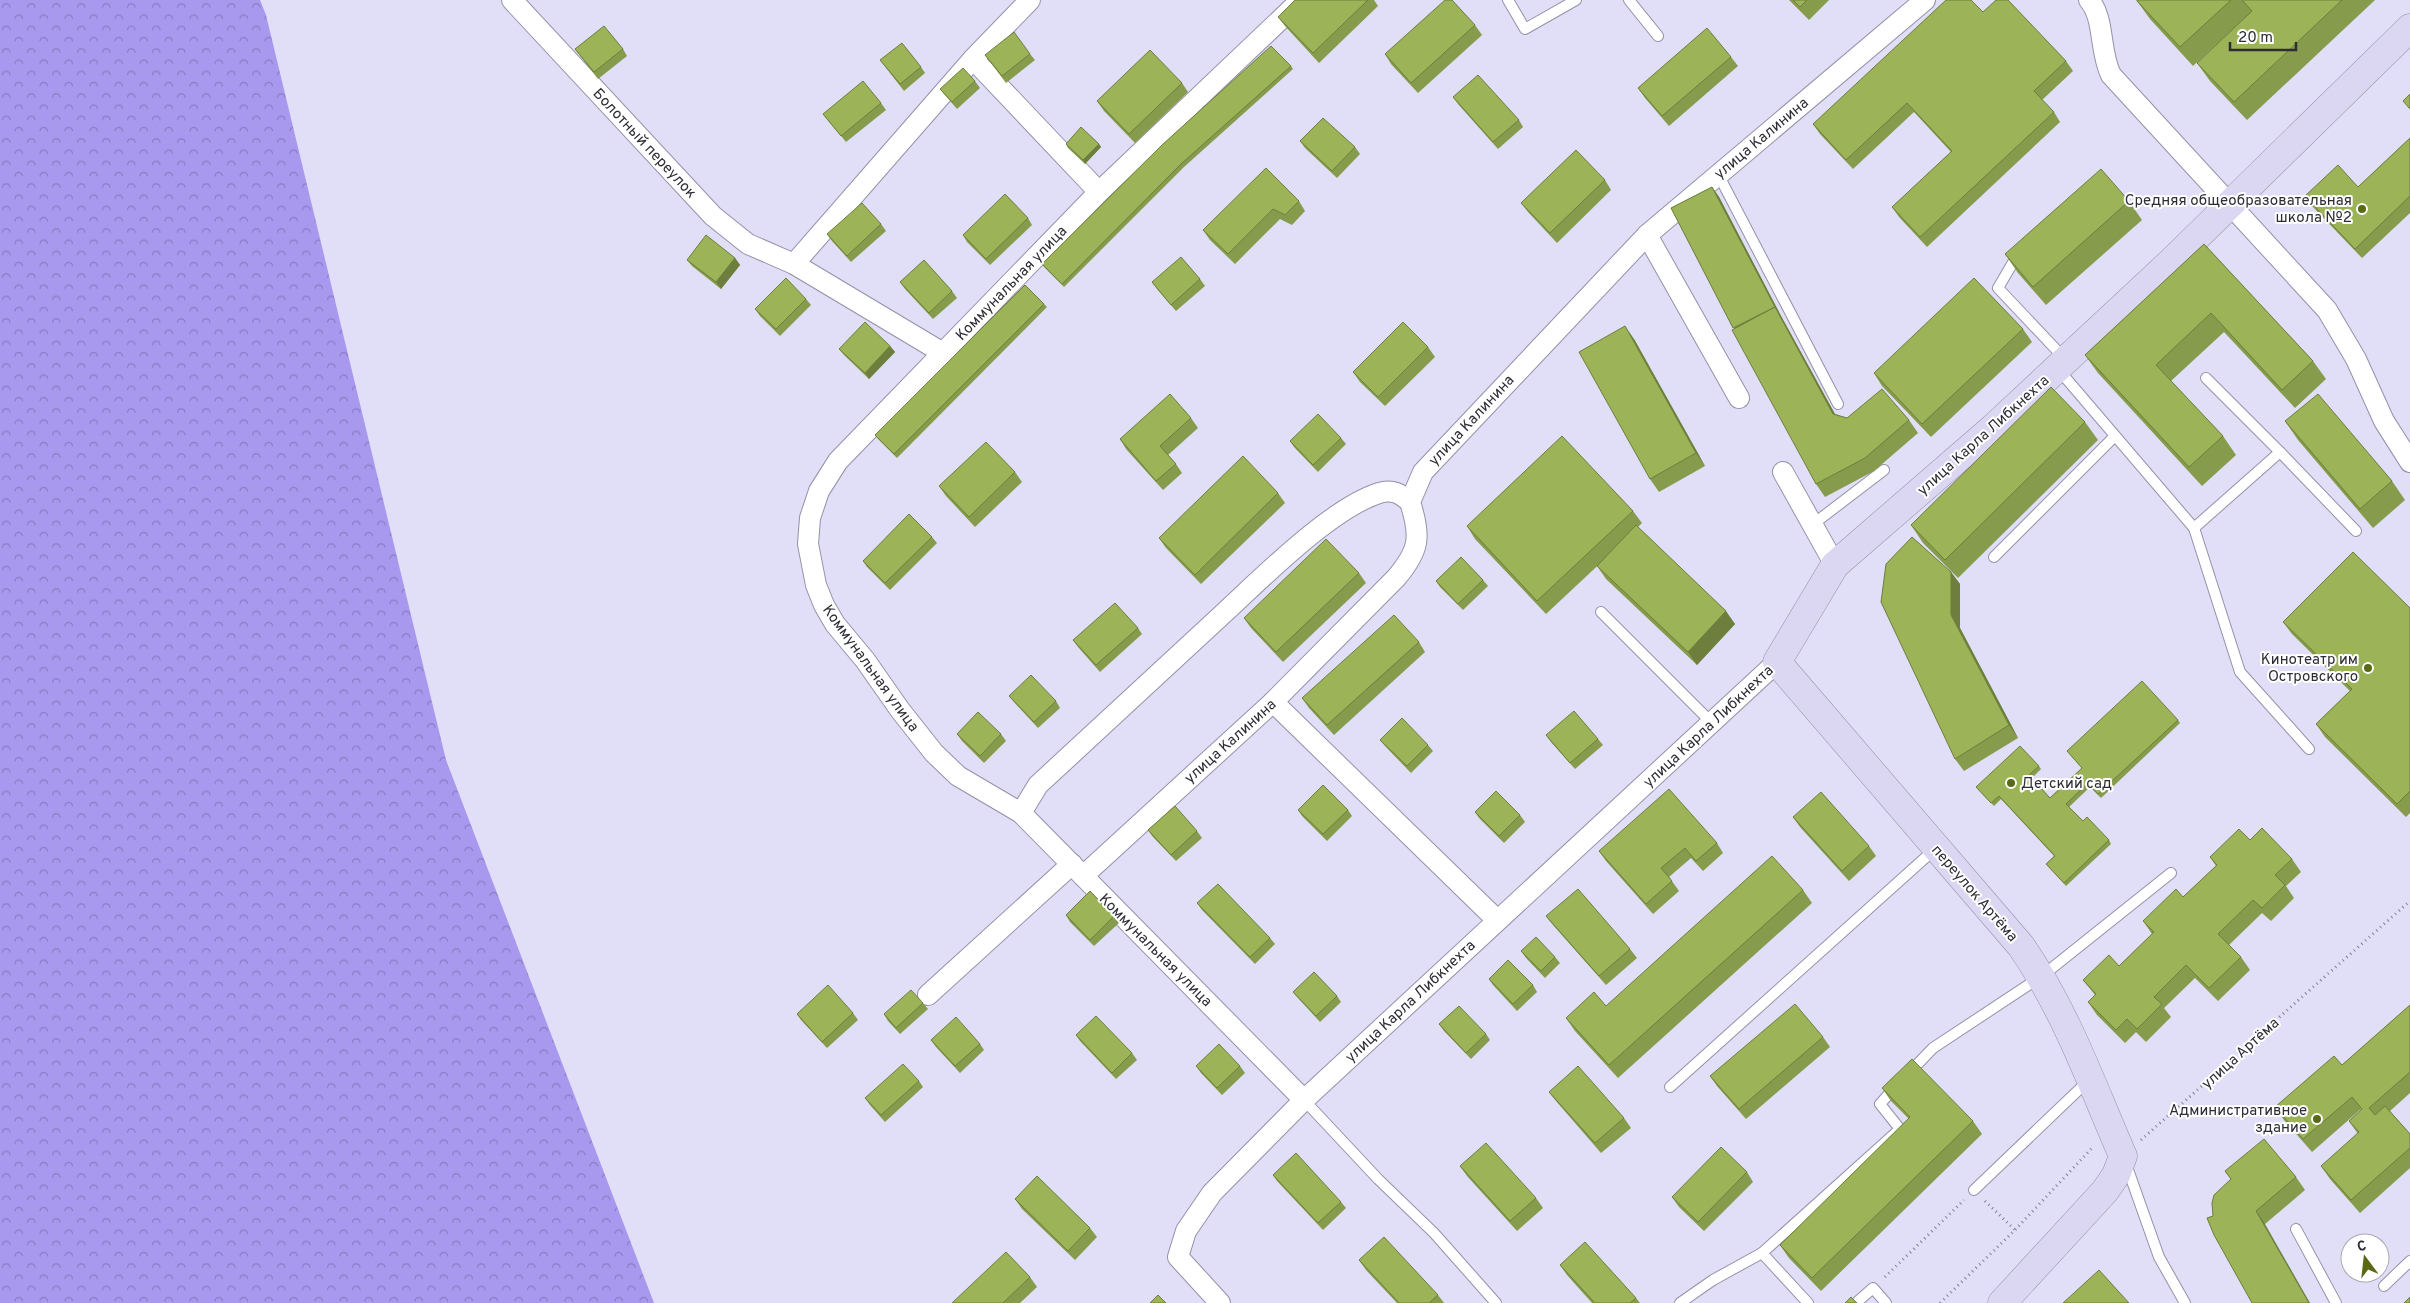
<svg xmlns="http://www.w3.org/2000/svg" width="2410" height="1303" font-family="Overpass,sans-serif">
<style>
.forest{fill:url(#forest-crowns)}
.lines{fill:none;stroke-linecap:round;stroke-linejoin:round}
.lane-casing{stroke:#9491a8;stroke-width:12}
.street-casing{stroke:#9491a8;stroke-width:22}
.secondary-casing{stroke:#9491a8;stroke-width:29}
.path{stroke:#838192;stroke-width:3;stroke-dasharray:1 4;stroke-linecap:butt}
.lane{stroke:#fff;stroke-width:10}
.street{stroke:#fff;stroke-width:20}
.secondary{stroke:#dbd6f1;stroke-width:28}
.wall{fill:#869b4b}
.shaded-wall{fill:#6d7e3d}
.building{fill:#9cb457;stroke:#6d7e3d}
.poi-dot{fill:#586a16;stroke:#fff;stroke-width:2}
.labels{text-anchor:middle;stroke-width:4;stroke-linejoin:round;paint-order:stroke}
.street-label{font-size:15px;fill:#2e2d36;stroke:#fff}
.poi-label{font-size:15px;fill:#2e2d36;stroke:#fff;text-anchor:end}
</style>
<defs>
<pattern id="forest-crowns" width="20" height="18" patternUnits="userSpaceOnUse" patternTransform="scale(1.25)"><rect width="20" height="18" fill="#a898ee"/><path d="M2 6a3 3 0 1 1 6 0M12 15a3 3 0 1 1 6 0" fill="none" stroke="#897cc2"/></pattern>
</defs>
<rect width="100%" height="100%" fill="#e1def8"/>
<polygon class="forest" points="0,0 260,0 266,15 446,760 654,1303 0,1303"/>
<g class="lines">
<defs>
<g id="lane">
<polyline points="1508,0 1525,29 1576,0"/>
<polyline points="1629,0 1658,36"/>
<polyline points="1718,174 1838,404"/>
<polyline points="2015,259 1998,288 2065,359"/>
<polyline points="2058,369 2194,528 2280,452 2356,531"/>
<polyline points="2206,378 2280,452"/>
<polyline points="1812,525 1884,470"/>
<polyline points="2194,528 2240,672 2309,749"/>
<polyline points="1994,557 2115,436"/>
<polyline points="1601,612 1712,723"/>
<polyline points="1908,1074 1933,1048 2042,976 2171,873"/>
<polyline points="1670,1087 1935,849"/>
<polyline points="1304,1100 1378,1179 1434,1233 1496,1303"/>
<polyline points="2126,1164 2159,1257 2185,1303"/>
<polyline points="1974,1190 2089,1080"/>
<polyline points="2296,1229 2336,1303"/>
<polyline points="2384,1286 2410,1261"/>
<polyline points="1680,1303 1713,1280 1762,1253"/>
<polyline points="1808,1303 1762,1253 1900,1129 1880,1104 1896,1086"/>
<polyline points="1856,1303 1873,1288 1886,1303"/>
</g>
<g id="street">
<polyline points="512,0 713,216 748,244 794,264 943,353"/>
<polyline points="1301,0 1099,192 838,461 819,491 810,518 808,544 816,585 824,605 835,624 865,660 900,710 934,753 958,776 1021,813 1304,1100"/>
<path d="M2089,0C2105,18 2099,51 2111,75L2327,310L2356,359L2384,421L2410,462"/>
<polyline points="973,59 1099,192"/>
<polyline points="1647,235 1739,398"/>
<polyline points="794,264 973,59 1030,0"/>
<polyline points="1783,472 1835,565"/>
<polyline points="1273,702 1497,920"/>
<path d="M1021,813L1038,785C1100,728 1162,670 1224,613C1263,577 1330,509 1379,493C1392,489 1400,493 1410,502"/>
<path d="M1083,876L1273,702L1396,578C1420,550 1421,536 1410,502L1423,472L1647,235L1925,0"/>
<polyline points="928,995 1072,864"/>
<polyline points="1220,1303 1178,1257 1186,1231 1212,1193 1304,1100 1777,662"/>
</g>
<path id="secondary" d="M2002,1303L2105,1191L2116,1175L2123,1156C2092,1085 2066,1011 2021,946L1777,662L1835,565L1993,428L2170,263L2410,28"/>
</defs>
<use href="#lane" class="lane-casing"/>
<use href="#street" class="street-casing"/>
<use href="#secondary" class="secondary-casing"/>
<g class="path">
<polyline points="2141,1140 2410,901"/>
<polyline points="1985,1201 2015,1230"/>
<polyline points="1885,1277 1964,1200"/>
<polyline points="1940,1303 2015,1230 2093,1147"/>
</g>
<use href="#lane" class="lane"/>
<use href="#street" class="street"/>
<use href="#secondary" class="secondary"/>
</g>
<g class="wall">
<polygon points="1295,0 1374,0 1378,6 1319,63 1285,26 1278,17"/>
<polygon points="1789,0 1829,0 1809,20"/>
<polygon points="2137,0 2375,0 2247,120 2210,81 2197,63 2250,13 2193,66 2150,19 2137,1"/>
<polygon points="1983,12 2066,61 2073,71 2042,100 2054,112 2060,122 1927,247 1899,217 1892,207 1951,152 1914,112 1853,169 1820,134 1813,124"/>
<polygon points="1475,25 1482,35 1418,93 1391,64 1385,54"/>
<polygon points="575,49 623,49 627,56 598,79"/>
<polygon points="1030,54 1035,60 1006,83 985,55"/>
<polygon points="1731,57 1738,66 1669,126 1645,98 1638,88"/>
<polygon points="880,60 921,67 925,73 904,91"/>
<polygon points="1291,66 1293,69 1184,167 1064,287 1044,267 1042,264"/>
<polygon points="975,81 980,88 957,109 945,95 940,89"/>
<polygon points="1182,83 1188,92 1135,143 1104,111 1097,101"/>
<polygon points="1453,97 1519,120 1523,127 1498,149 1458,104"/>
<polygon points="881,103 886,110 846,142 823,114"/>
<polygon points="2410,138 2410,213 2362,258 2312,206 2305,196 2358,187"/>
<polygon points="1300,141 1355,147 1360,154 1337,178 1305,148"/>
<polygon points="1066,144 1099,144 1101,147 1085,164 1068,148"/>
<polygon points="1605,180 1611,190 1557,243 1528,212 1521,203"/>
<polygon points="1712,187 1719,197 1781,316 1835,414 1847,418 1909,420 1918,433 1874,471 1825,497 1816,484 1671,208"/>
<polygon points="1299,201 1305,211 1292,225 1280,219 1235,264 1210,240 1203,230"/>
<polygon points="2129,201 2142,220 2046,305 2018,273 2005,254"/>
<polygon points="1028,218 1032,225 990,265 967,242 963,235"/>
<polygon points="881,224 886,231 851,262 832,241 827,234"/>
<polygon points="2204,244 2313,361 2326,379 2295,408 2224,332 2171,381 2223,436 2236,455 2202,486 2098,373 2085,355"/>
<polygon points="735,258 740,265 721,289 692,266 687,260"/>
<polygon points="1200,279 1205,286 1176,311 1157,289 1152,282"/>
<polygon points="900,282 952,291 957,298 933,319 905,289"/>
<polygon points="806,299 811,305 780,336 760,316 755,309"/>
<polygon points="1044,304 1047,307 897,458 878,439 875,435"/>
<polygon points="2023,329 2032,342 1931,437 1882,386 1874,373"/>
<polygon points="1634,339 1705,466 1659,492 1650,479"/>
<polygon points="890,346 895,352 869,379 844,355 839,349"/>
<polygon points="1428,347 1435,357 1385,406 1360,382 1353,372"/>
<polygon points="1191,418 1198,428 1168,455 1176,464 1182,473 1163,490 1126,449 1120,439"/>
<polygon points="2285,421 2392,481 2405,500 2373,528 2298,440"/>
<polygon points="2085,422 2098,440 1958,578 1923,543 1911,525"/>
<polygon points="1341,438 1346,444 1318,472 1294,447 1290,441"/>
<polygon points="1015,472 1022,482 975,527 946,496 939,486"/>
<polygon points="1278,493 1285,503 1201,584 1166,548 1159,538"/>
<polygon points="1633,511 1642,523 1638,527 1735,624 1697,665 1606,579 1597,566 1608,556 1546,614 1475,539 1467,526"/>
<polygon points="932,537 937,543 890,590 867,567 863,561"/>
<polygon points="1951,572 1960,584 1960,628 2018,738 1964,771 1955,759"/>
<polygon points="1359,573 1366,583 1283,662 1251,628 1244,618"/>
<polygon points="1483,580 1488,586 1463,610 1440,587 1436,581"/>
<polygon points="2410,608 2410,813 2406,817 2325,737 2316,724 2350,691 2292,634 2283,622"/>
<polygon points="1138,628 1142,634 1100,672 1078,647 1073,640"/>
<polygon points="1419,642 1425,652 1334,735 1309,708 1302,698"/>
<polygon points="1009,696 1056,701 1060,708 1038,728 1014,702"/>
<polygon points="2178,720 2180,723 2101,798 2090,787 2069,807 2083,821 2109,840 2111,844 2066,886 2046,864 2054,856 2001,799 1994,806 1976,787 2039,766 2041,769 2032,778 2050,798 2082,768 2067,751"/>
<polygon points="957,734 1001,734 1006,741 984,763 962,741"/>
<polygon points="1546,735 1598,739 1603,745 1575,769 1551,742"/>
<polygon points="1380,740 1428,745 1433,751 1411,773 1385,746"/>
<polygon points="1298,810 1348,810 1352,816 1327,841 1302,816"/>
<polygon points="1475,812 1520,815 1525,822 1504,843 1479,818"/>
<polygon points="1793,817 1869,846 1876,856 1849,881 1800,827"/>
<polygon points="1148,830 1197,831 1202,838 1176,861 1153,837"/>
<polygon points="2250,840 2292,859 2301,872 2286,886 2294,898 2271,921 2262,913 2229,945 2241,957 2250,970 2218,1001 2195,978 2164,1008 2171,1017 2146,1042 2136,1032 2125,1043 2097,1015 2088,1002 2095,995 2083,980 2119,966 2152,934 2143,921 2183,897 2216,866 2210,857"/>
<polygon points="1717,843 1723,853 1703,871 1691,858 1669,877 1679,891 1653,914 1606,861 1599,851"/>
<polygon points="1803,890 1812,903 1618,1078 1575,1031 1566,1018 1606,1006"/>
<polygon points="1197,903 1270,938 1275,944 1255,964 1202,910"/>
<polygon points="1066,915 1114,916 1119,923 1094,946 1070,922"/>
<polygon points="1546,916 1630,949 1637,958 1606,985 1553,925"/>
<polygon points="1521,951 1555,957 1560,963 1545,978 1526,958"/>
<polygon points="1489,979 1533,985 1537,992 1517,1011 1493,985"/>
<polygon points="1293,992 1337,996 1341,1002 1320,1022 1298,998"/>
<polygon points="923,1003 928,1009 900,1034 888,1021 884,1014"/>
<polygon points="2410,1005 2410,1093 2390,1111 2410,1134 2410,1168 2360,1213 2330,1179 2321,1166 2358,1134 2349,1121 2361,1110 2361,1109 2312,1152 2284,1120 2275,1107 2342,1065"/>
<polygon points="853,1013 858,1020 827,1048 801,1020 797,1014"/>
<polygon points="1439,1024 1486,1034 1490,1040 1471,1059 1444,1031"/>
<polygon points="1076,1035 1132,1053 1137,1060 1116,1079 1080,1041"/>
<polygon points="1823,1037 1830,1047 1746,1119 1717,1086 1710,1076"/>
<polygon points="931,1040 980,1044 984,1050 960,1073 936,1047"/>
<polygon points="1196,1066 1240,1066 1245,1073 1222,1095 1201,1073"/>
<polygon points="919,1081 923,1087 885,1122 870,1105 865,1098"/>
<polygon points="1882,1088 1973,1121 1982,1134 1821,1291 1789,1258 1780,1245 1909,1119 1891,1101"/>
<polygon points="1549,1092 1624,1118 1631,1128 1601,1153 1556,1101"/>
<polygon points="1460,1166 1536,1198 1543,1208 1517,1231 1467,1176"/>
<polygon points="2225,1171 2296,1177 2305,1190 2265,1224 2213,1216 2231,1179"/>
<polygon points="1747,1172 1753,1182 1704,1231 1679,1207 1672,1197"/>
<polygon points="1273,1175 1341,1202 1346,1208 1323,1230 1277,1181"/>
<polygon points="1015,1199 1090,1228 1097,1237 1075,1260 1022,1209"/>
<polygon points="1359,1260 1438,1295 1444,1303 1397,1303 1366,1270"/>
<polygon points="1560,1265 1636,1298 1640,1303 1592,1303 1567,1275"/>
<polygon points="1030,1277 1037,1287 1020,1303 952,1303"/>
</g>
<g class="shaded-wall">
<polygon points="1099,144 1101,147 1085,164 1083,160"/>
<polygon points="1712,187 1719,197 1781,316 1842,427 1833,414 1775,307"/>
<polygon points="735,258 740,265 721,289 716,282"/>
<polygon points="1625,326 1634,339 1705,466 1696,453"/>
<polygon points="890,346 895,352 869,379 865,373"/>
<polygon points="1951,572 1960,584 1960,628 2018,738 2009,725 1951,615"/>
<polygon points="1726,611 1735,624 1697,665 1688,652"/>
<polygon points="2256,1211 2265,1224 2310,1303 2309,1303"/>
</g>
<g class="building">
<polygon points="1295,0 1368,0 1313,53 1278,17"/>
<polygon points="1445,0 1452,0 1475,25 1411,83 1385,54"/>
<polygon points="1793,0 1807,0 1800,7"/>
<polygon points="1946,0 1971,0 1983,12 1996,0 2008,0 2066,61 2034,91 2054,112 1920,237 1892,207 1952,151 1907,103 1846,160 1813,124"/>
<polygon points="2137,0 2231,0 2180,47 2137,1"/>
<polygon points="2242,0 2342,0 2234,102 2197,63 2252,11"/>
<polygon points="604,26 623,49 594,72 575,49"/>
<polygon points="1707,28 1731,57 1662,116 1638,88"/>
<polygon points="1014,32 1030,54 1002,76 985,55"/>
<polygon points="902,43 921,67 900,84 880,60"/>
<polygon points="1271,46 1291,66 1181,164 1062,284 1042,264 1162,145"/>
<polygon points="1150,50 1182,83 1129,134 1097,101"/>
<polygon points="963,68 975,81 952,102 940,89"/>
<polygon points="1478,75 1519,120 1493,142 1453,97"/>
<polygon points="863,81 881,103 841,136 823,114"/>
<polygon points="2410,94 2410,109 2403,101"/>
<polygon points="1323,118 1355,147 1332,171 1300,141"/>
<polygon points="1081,127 1099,144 1083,160 1066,144"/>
<polygon points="2410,138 2410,196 2355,249 2305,196 2338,165 2358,187"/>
<polygon points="1576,150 1605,180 1550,233 1521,203"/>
<polygon points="1266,168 1299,201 1285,215 1273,209 1228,254 1203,230"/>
<polygon points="2101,169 2129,201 2033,287 2005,254"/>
<polygon points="1712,187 1775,307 1733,328 1671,208"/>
<polygon points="1005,194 1028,218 986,259 963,235"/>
<polygon points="862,203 881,224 847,256 827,234"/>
<polygon points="706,235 735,258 716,282 687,260"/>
<polygon points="2204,244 2313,361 2282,390 2211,313 2156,365 2223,436 2189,467 2085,355"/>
<polygon points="1181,257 1200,279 1171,305 1152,282"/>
<polygon points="924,260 952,291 929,313 900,282"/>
<polygon points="786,278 806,299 776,329 755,309"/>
<polygon points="1974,278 2023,329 1922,424 1874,373"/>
<polygon points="1025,285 1044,304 894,454 875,435"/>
<polygon points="1775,307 1833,414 1847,418 1882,389 1909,420 1865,458 1816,484 1732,330"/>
<polygon points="865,322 890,346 865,373 839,349"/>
<polygon points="1403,322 1428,347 1378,397 1353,372"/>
<polygon points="1625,326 1696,453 1650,479 1579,352"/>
<polygon points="2051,387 2085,422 1945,560 1911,525"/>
<polygon points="1170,394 1191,418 1160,446 1176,464 1156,481 1120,439"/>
<polygon points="2318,394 2392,481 2360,509 2285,421"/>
<polygon points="1318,414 1341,438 1313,465 1290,441"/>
<polygon points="1562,436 1633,511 1537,601 1467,526"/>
<polygon points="986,442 1015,472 969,517 939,486"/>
<polygon points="1243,456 1278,493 1195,575 1159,538"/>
<polygon points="909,514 932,537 885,583 863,561"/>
<polygon points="1636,525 1726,611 1688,652 1597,566"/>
<polygon points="1912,537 1951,572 1951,615 2009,725 1955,759 1881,602 1886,564"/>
<polygon points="1326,539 1359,573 1276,652 1244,618"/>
<polygon points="2353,552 2410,608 2410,791 2397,804 2316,724 2352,689 2283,622"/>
<polygon points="1461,557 1483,580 1458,604 1436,581"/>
<polygon points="1115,603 1138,628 1096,665 1073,640"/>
<polygon points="1394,615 1419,642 1327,725 1302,698"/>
<polygon points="1031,675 1056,701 1034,722 1009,696"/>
<polygon points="2142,681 2178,720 2098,794 2088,783 2066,804 2083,821 2087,817 2109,840 2064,883 2046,864 2055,856 1999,796 1991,803 1976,787 2020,746 2039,766 2029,775 2050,798 2082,768 2067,751"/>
<polygon points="1574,711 1598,739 1570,763 1546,735"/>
<polygon points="978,712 1001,734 980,756 957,734"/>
<polygon points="1402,718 1428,745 1407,766 1380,740"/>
<polygon points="1323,785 1348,810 1323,834 1298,810"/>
<polygon points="1669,789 1717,843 1696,861 1685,848 1661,868 1672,881 1646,904 1599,851"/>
<polygon points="1496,791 1520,815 1499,836 1475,812"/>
<polygon points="1821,792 1869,846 1842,871 1793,817"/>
<polygon points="1175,806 1197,831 1171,855 1148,830"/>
<polygon points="2262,828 2292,859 2275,875 2285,885 2262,908 2253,900 2218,934 2241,957 2209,988 2186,965 2154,997 2162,1004 2137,1029 2127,1019 2116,1030 2088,1002 2096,994 2083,980 2109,955 2119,966 2154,932 2143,921 2176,889 2183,897 2217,865 2210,857 2239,829 2250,840"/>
<polygon points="1772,856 1803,890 1609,1065 1566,1018 1594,992 1606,1006"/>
<polygon points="1218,884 1270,938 1250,957 1197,903"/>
<polygon points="1578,889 1630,949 1599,976 1546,916"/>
<polygon points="1090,891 1114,916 1090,940 1066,915"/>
<polygon points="1536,937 1555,957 1541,971 1521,951"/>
<polygon points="1508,960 1533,985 1513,1004 1489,979"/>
<polygon points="1314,972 1337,996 1316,1016 1293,992"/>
<polygon points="828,985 853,1013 822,1042 797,1014"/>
<polygon points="911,990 923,1003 896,1028 884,1014"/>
<polygon points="1795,1004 1823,1037 1739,1109 1710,1076"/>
<polygon points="2410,1005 2410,1072 2369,1108 2375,1115 2385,1106 2410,1134 2410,1148 2351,1200 2321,1166 2359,1132 2349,1121 2362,1109 2352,1097 2303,1139 2275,1107 2334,1056 2342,1065"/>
<polygon points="1459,1006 1486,1034 1466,1053 1439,1024"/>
<polygon points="1096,1016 1132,1053 1112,1073 1076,1035"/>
<polygon points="956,1017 980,1044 955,1066 931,1040"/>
<polygon points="1219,1044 1240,1066 1217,1088 1196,1066"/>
<polygon points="1912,1059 1973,1121 1812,1278 1780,1245 1910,1117 1882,1088"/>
<polygon points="903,1064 919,1081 881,1115 865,1098"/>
<polygon points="1578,1066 1624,1118 1595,1143 1549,1092"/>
<polygon points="2264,1139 2296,1177 2256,1211 2309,1303 2252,1303 2214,1235 2207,1218 2213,1216 2212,1203 2214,1195 2231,1179 2225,1171"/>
<polygon points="1486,1143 1536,1198 1510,1221 1460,1166"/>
<polygon points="1721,1147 1747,1172 1698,1222 1672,1197"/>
<polygon points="1296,1153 1341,1202 1318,1223 1273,1175"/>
<polygon points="1037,1176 1090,1228 1068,1251 1015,1199"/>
<polygon points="1384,1237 1438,1295 1429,1303 1399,1303 1359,1260"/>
<polygon points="1585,1242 1636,1298 1630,1303 1595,1303 1560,1265"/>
<polygon points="1006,1252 1030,1277 1003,1303 952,1303"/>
<polygon points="2099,1270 2129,1303 2063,1303"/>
<polygon points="1158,1295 1166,1303 1150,1303"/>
<polygon points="1851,1297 1857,1303 1845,1303"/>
<polygon points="2410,1297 2410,1303 2404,1303"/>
</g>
<g class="poi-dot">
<circle cx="2362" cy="209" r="5"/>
<circle cx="2368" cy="668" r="5"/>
<circle cx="2011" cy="783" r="5"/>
<circle cx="2317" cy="1119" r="5"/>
</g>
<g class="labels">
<g class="street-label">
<text transform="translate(1761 138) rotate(-40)" y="5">улица Калинина</text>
<text transform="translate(645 143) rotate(47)" y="5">Болотный переулок</text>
<text transform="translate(1011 283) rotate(-46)" y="5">Коммунальная улица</text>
<text transform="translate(1471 420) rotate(-47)" y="5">улица Калинина</text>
<text transform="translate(1983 435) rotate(-42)" y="5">улица Карла Либкнехта</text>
<text transform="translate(871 668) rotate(54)" y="5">Коммунальная улица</text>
<text transform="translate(1708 726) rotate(-43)" y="5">улица Карла Либкнехта</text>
<text transform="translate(1230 741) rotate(-42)" y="5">улица Калинина</text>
<text transform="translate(1975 893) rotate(49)" y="5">переулок Артёма</text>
<text transform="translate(1156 950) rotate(45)" y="5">Коммунальная улица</text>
<text transform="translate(1410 1001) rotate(-43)" y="5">улица Карла Либкнехта</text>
<text transform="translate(2240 1053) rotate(-42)" y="5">улица Артёма</text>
</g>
<g class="poi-label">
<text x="2352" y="205">Средняя общеобразовательная<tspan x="2352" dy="17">школа №2</tspan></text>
<text x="2358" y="664">Кинотеатр им<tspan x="2358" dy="17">Островского</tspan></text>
<text x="2021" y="788" text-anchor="start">Детский сад</text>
<text x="2307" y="1115">Административное<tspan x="2307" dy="17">здание</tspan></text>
</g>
</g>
<g transform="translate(2365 1258) rotate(345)"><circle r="24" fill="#ffffff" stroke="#ababaf"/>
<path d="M0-4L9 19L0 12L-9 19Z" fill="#586a16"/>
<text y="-8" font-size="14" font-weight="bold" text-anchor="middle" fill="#2e2d36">С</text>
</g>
<path d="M2230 42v8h66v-8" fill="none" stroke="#2e2d36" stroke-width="2.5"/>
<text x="2238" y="42" font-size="15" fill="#2e2d36" stroke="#ffffff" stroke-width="4" paint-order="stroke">20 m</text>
</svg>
